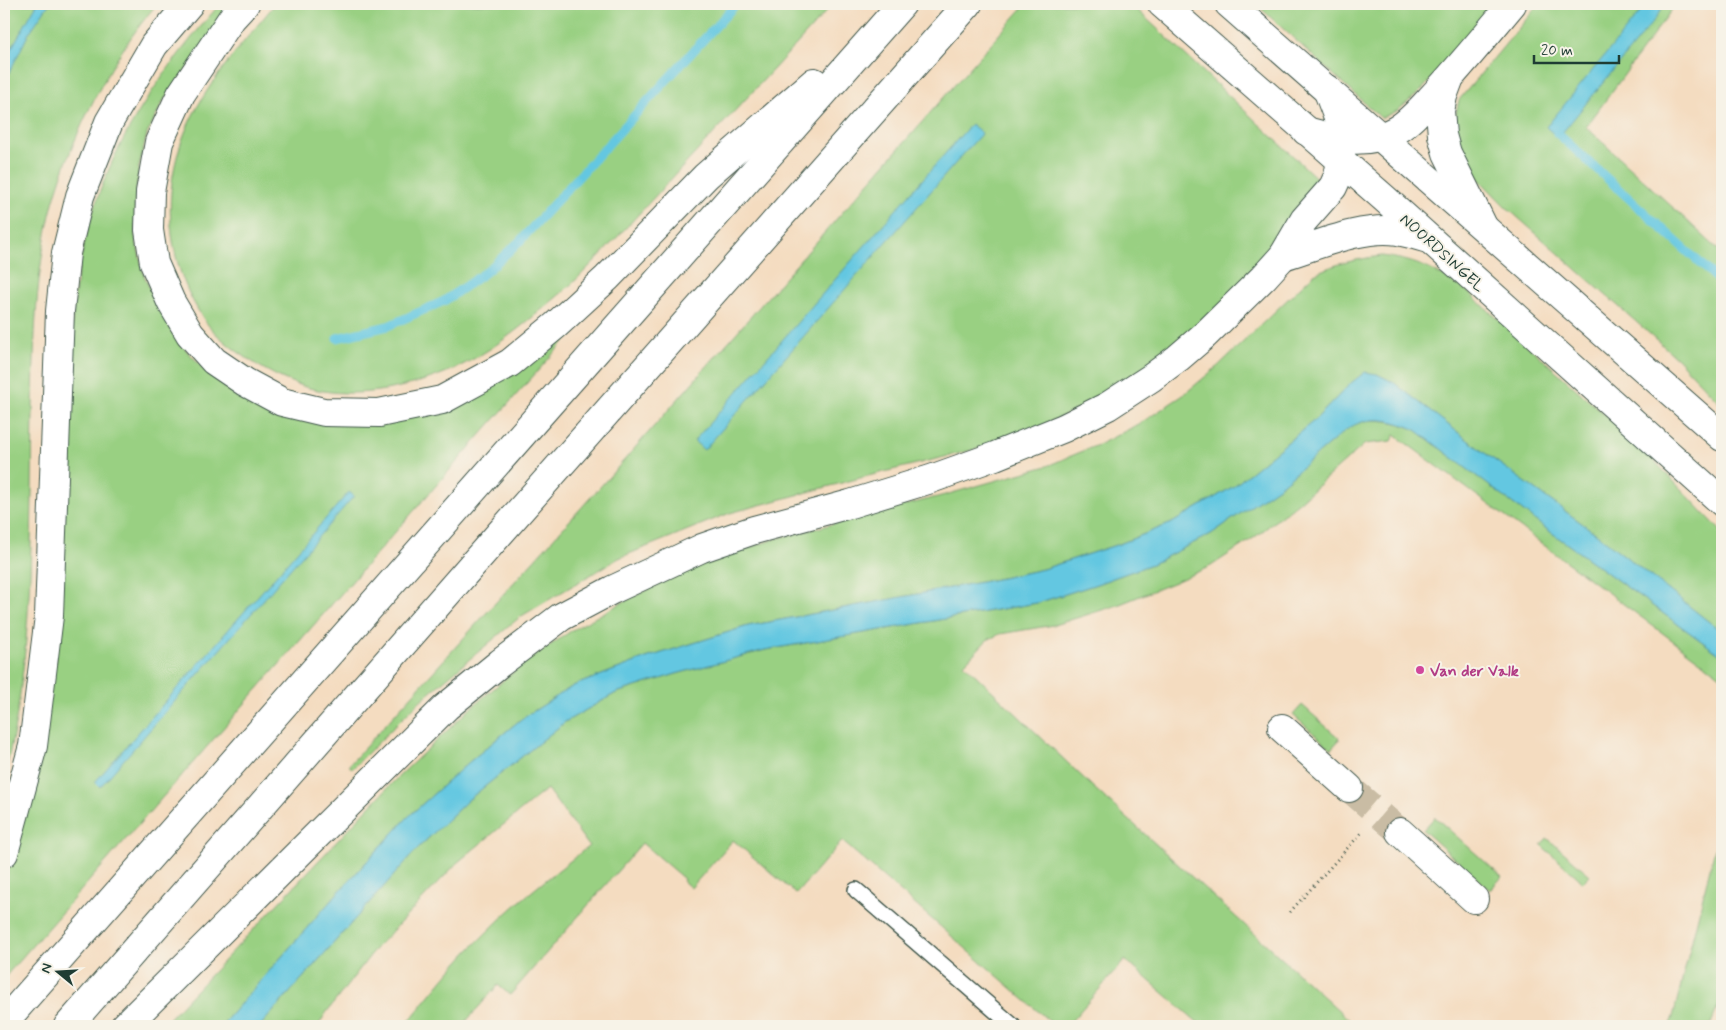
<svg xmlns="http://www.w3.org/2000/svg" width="1726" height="1030" font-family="Mynerve,sans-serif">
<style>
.green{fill:#99d082;stroke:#5c865b}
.water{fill:#63c7e1;stroke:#41828a}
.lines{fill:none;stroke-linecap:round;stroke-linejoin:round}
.stream{stroke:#63c7e1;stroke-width:9}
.street-tunnel{stroke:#c9bca4;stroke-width:28;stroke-dasharray:28 14;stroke-linecap:butt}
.lane-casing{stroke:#3f5549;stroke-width:18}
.street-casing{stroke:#3f5549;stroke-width:30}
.primary-casing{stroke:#3f5549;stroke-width:30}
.highway-casing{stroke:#3f5549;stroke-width:30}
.path{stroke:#3f5549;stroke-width:3;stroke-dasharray:1 4;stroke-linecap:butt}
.lane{stroke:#fff;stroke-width:15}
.street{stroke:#fff;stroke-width:28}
.primary{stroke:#fff;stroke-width:28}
.highway{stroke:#fff;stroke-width:28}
.hotel-dot{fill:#d1479c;stroke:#f7f3e8;stroke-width:2}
.labels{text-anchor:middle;stroke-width:4;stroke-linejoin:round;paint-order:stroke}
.street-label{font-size:16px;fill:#1f3d34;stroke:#f7f3e8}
.hotel-label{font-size:16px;font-weight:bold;fill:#b23c85;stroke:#f7f3e8;text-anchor:start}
</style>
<rect width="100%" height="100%" fill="#f7f3e8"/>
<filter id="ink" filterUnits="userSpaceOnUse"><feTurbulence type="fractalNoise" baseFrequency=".02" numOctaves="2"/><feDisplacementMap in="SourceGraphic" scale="10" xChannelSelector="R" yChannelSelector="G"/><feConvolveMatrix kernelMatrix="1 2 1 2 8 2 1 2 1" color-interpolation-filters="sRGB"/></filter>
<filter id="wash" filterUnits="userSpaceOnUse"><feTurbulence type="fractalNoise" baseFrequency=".0096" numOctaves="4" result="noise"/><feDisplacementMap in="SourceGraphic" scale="20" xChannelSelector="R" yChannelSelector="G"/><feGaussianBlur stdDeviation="1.12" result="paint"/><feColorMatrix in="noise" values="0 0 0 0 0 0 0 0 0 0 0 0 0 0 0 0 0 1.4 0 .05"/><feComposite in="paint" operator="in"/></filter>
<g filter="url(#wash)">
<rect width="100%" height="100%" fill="#f4dcc0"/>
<g class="green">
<path d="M4,4H157C111,57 72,135 53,203C35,271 34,342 33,411C31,533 34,659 4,777Z"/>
<path d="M220,4H234L164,100L147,134L139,166L135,200V236L144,275L155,301L173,333L187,351L211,376L242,396L395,422L576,323L579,325L484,431L4,978V882L16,846C32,706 48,566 64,426C69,382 70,337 75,293C80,257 89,220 102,186C128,118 173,58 220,4Z"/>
<path d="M275,4H833C781,62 728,118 675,175C643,209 612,244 579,277C567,289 553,300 540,311C509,337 476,362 437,376C401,389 361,397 323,391C297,387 270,374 248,359C233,349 216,336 205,321C169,269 161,203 181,143C199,90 241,46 275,4Z"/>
<polygon points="1026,4 1131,4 1324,185 1255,273 1192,336 1086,405 1009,441 864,477 730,513 619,558 520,617 421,700 352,769 349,765 619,466"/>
<polygon points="1256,4 1497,4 1420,92 1397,111 1381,118"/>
<polygon points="1539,4 1676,4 1586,127 1722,253 1722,405 1677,358 1506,207 1469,169 1461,152 1456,133 1456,113 1459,100"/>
<path d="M1382,256C1413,260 1432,268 1458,286L1459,284L1642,448L1722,532V632L1598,535L1482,451L1393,382L1377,374L1351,383L1316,419L1234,486L1172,523L1122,543L1043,569L997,579L748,626L646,658L573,686L520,720L468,763L408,817L335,896L221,1026H162L394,781L473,706L524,663L574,629L623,602L671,578L724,556L775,539L945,495L1047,466L1100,444L1139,424L1182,396L1218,366L1314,274C1336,263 1358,259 1382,256Z"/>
<path d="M1367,420C1387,420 1398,422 1416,430L1541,525L1722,656V677L1395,435L1392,441L1365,444L1299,502L1255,537L1211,566L1175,582L1115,606L1054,625L1000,634L987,640L964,664L1094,788L1356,1026H1202L1125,960L1067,1026H1055L842,841L796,894L733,840L691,888L683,881L684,879L642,843L510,995L498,985L462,1026H405C431,994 456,962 486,933C517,901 554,874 589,846L547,789L458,862L376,948L326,1013L318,1026H260L418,848L468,800L565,722L616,693L676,674L765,650L1037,603L1094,585L1152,564L1211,534L1280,486L1346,430L1356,423Z"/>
<polygon points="1302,705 1340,739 1331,749 1293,715"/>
<polygon points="1435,817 1502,877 1490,890 1423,830"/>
<polygon points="1722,820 1722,997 1710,1026 1669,1026 1673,1017"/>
<polygon points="1547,838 1590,875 1583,882 1541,845"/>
</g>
<g class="water">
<polygon points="37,4 49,4 29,33 4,83 4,61"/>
<polygon points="1647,4 1665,4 1655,19 1558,138 1546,127"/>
<polygon points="971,124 982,133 704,450 694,441"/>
<path d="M1365,372L1377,374L1393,382L1482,451L1598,535L1722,632V656L1541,525L1416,430C1392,419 1369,414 1346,430L1280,486L1211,534L1152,564L1094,585L1037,603L765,650L676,674L616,693L565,722L468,800L418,848L260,1026H221L335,896L408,817L468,763L520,720L573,686L646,658L748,626L997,579L1043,569L1122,543L1172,523L1234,486L1316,419L1351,383Z"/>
<polygon points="349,492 354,496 100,787 95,782"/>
</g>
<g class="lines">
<g class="stream">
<polyline points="1557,133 1722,283"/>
<polyline points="337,338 388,326 444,301 486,272 520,241 736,4"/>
</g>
</g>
</g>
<g filter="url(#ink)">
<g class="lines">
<polyline class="street-tunnel" points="1349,788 1400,832"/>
<defs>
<polyline id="lane" points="856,890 1013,1026"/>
<g id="street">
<polyline points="1282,728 1349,788"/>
<polyline points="1400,832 1474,899"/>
</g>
<g id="primary">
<polyline points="1162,4 1385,199 1722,502"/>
<polyline points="1229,4 1722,437"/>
</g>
<g id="highway">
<polyline points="245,4 232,18 181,94 159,142 150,192 149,230 154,263 171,302 190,334 214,361 245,382 282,402 324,412 379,413 442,400 510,363 556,325 607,278 706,176 814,82"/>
<polyline points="1449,80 1443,96 1440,111 1442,135 1447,153 1483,226"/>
<path d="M1306,131C1334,139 1369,146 1396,130C1409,123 1422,108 1432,97C1460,67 1486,35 1512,4"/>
<path d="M1283,256C1316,246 1363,225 1398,231C1408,233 1418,236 1428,239"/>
<polyline points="4,853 33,746 49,616 60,311 66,253 80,196 109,122 154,45 189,4"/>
<polyline points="4,1022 902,4"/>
<polyline points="68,1026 501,532 968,4"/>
<polyline points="125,1026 446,707 500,663 561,617 612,590 702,548 754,530 850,504 931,479 995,456 1064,428 1108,406 1151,378 1178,358 1206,334 1264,277 1283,256 1304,220 1333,187 1338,176 1341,161 1341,139 1338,118 1327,89"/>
</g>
</defs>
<use href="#lane" class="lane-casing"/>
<use href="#street" class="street-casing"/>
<use href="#primary" class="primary-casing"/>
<use href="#highway" class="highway-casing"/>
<g class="path">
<polyline points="1290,912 1363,831"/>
<polyline points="1718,1026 1722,1016"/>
</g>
<use href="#lane" class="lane"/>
<use href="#street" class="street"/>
<use href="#primary" class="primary"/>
<use href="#highway" class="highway"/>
</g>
</g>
<circle class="hotel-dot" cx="1420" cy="670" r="5"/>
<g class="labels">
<g class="street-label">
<text transform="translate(1443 252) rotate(42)" y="6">NOORDSINGEL</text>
</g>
<g class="hotel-label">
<text x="1430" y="676">Van der Valk</text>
</g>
</g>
<rect width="1726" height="1030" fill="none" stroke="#f7f3e8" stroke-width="20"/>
<g transform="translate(58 972) rotate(288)" stroke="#f7f3e8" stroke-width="4" paint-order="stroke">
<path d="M0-4L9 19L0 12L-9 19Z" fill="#1f3d34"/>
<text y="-8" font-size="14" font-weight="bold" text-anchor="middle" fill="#1f3d34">N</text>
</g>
<path d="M1534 55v8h85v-8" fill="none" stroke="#1f3d34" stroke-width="2.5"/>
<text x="1541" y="55" font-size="15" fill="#1f3d34" stroke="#f7f3e8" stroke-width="4" paint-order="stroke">20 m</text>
</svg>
